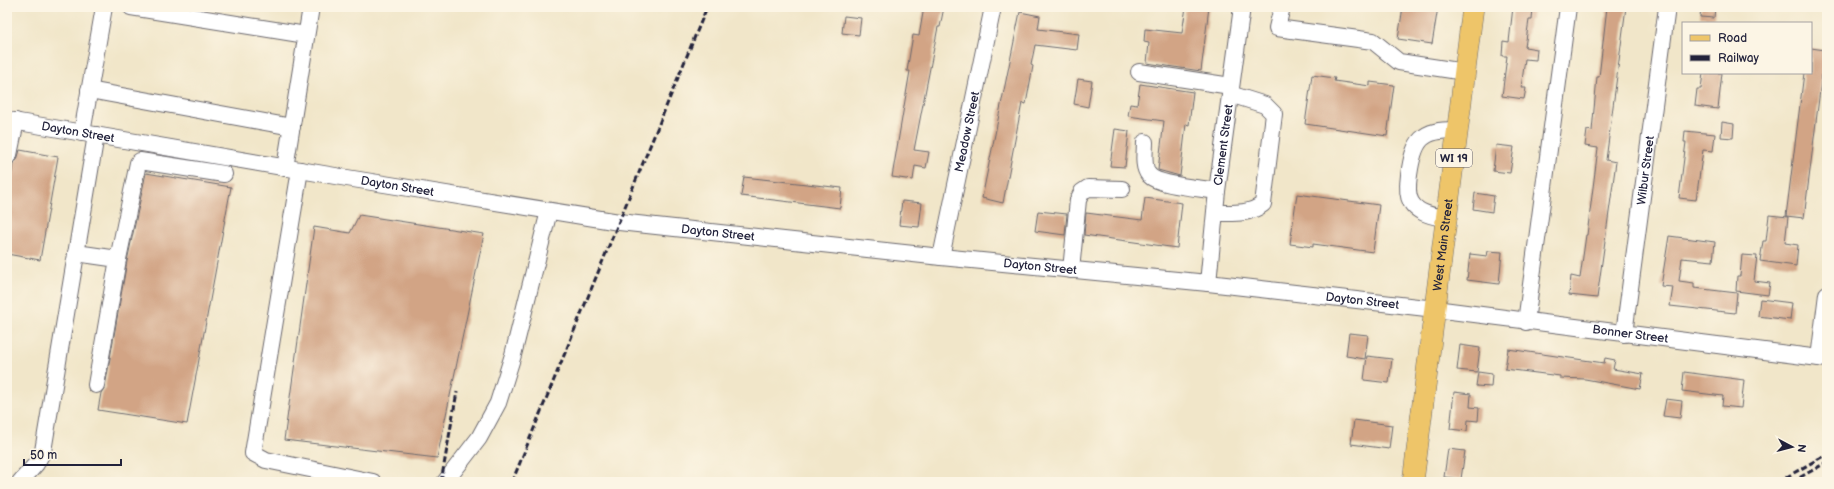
<svg xmlns="http://www.w3.org/2000/svg" width="1834" height="489" font-family="'Balsamiq Sans',sans-serif">
<style>
.building{fill:#d2a485}
.lines{fill:none;stroke-linecap:round;stroke-linejoin:round}
.minor-casing{stroke:#6a676d;stroke-width:18}
.major-casing{stroke:#6a676d;stroke-width:22}
.minor{stroke:#fff;stroke-width:16}
.major{stroke:#eec569;stroke-width:21}
.rail{stroke:#22223b;stroke-width:3;stroke-dasharray:6 3;stroke-linecap:butt}
.labels{text-anchor:middle;stroke-width:4;stroke-linejoin:round;paint-order:stroke}
.shield{fill:#fcf5e5;stroke:#63616e;stroke-width:1}
.shield-label{font-size:11px;font-weight:bold;fill:#22223b}
.street-label{font-size:12px;fill:#22223b;stroke:#fcf5e5}
</style>
<rect width="100%" height="100%" fill="#fcf5e5"/>
<filter id="ink" filterUnits="userSpaceOnUse"><feTurbulence type="fractalNoise" baseFrequency=".025" numOctaves="2"/><feDisplacementMap in="SourceGraphic" scale="8" xChannelSelector="R" yChannelSelector="G"/><feConvolveMatrix kernelMatrix="1 2 1 2 8 2 1 2 1" color-interpolation-filters="sRGB"/></filter>
<filter id="wash" filterUnits="userSpaceOnUse"><feTurbulence type="fractalNoise" baseFrequency=".012" numOctaves="4" result="noise"/><feDisplacementMap in="SourceGraphic" scale="16" xChannelSelector="R" yChannelSelector="G"/><feGaussianBlur stdDeviation="0.9" result="paint"/><feColorMatrix in="noise" values="0 0 0 0 0 0 0 0 0 0 0 0 0 0 0 0 0 1.4 0 .05"/><feComposite in="paint" operator="in"/></filter>
<g filter="url(#wash)">
<rect width="100%" height="100%" fill="#f1e6c9"/>
<g id="blocks">
<g class="building">
<polygon points="924,7 944,7 940,27 938,27 914,150 929,152 926,168 915,166 913,180 892,177 910,71 907,71 913,35 919,36"/>
<polygon points="1186,7 1209,7 1201,71 1147,63 1149,43 1144,42 1145,29 1182,33"/>
<polygon points="1403,7 1438,7 1432,44 1398,39"/>
<polygon points="1513,7 1533,7 1532,20 1529,20 1525,47 1537,49 1536,60 1525,59 1521,88 1526,88 1524,99 1502,96 1507,56 1502,56 1503,41 1509,42"/>
<polygon points="1607,7 1626,7 1606,160 1616,162 1597,298 1569,295 1571,276 1580,278 1586,235 1587,235 1598,148 1585,146 1587,130 1592,131 1597,77 1599,77"/>
<polygon points="1701,7 1715,7 1714,18 1700,17"/>
<polygon points="1020,12 1040,16 1038,29 1079,34 1077,50 1035,45 1031,65 1033,66 1026,104 1022,103 1003,203 982,198"/>
<polygon points="844,16 861,18 859,35 842,33"/>
<polygon points="1811,48 1825,50 1804,218 1786,216 1804,73 1811,73"/>
<polygon points="1703,73 1722,73 1718,109 1695,106 1697,89 1701,89"/>
<polygon points="1312,75 1335,78 1334,81 1370,86 1370,82 1394,85 1387,136 1305,124"/>
<polygon points="1078,79 1092,81 1088,107 1074,104"/>
<polygon points="1140,84 1193,92 1189,125 1186,124 1180,176 1158,170 1164,121 1128,116 1130,104 1137,105"/>
<polygon points="1722,122 1734,124 1733,138 1721,137"/>
<polygon points="1115,129 1129,131 1125,167 1110,166"/>
<polygon points="1685,131 1715,134 1713,151 1703,150 1696,200 1679,198 1686,142 1684,142"/>
<polygon points="1496,145 1514,147 1510,173 1493,171"/>
<polygon points="20,150 58,157 40,260 7,254 7,178 11,179 13,163 17,160"/>
<polygon points="146,173 231,187 187,424 98,410 101,393 105,387 127,261"/>
<polygon points="744,177 842,188 840,208 741,196"/>
<polygon points="1475,193 1494,196 1492,212 1473,209"/>
<polygon points="1297,194 1379,205 1373,252 1313,244 1313,247 1290,244"/>
<polygon points="1145,198 1182,203 1177,248 1084,235 1086,213 1142,220"/>
<polygon points="902,201 922,203 919,227 899,225"/>
<polygon points="1038,211 1067,214 1065,235 1035,231"/>
<polygon points="359,215 484,234 437,458 284,440 314,227 350,233"/>
<polygon points="1769,215 1788,217 1785,243 1798,245 1796,266 1760,261 1763,241 1766,241"/>
<polygon points="1669,236 1715,242 1713,261 1682,258 1679,281 1694,283 1694,288 1737,293 1735,313 1670,306 1673,287 1661,286"/>
<polygon points="1488,251 1502,252 1499,284 1467,280 1470,254 1487,256"/>
<polygon points="1742,255 1757,256 1754,281 1770,283 1768,295 1736,291 1737,276 1740,276"/>
<polygon points="1760,299 1792,303 1790,320 1758,316"/>
<polygon points="1349,333 1368,335 1365,359 1346,356"/>
<polygon points="1460,345 1480,348 1477,372 1457,370"/>
<polygon points="1508,349 1604,363 1605,358 1615,360 1613,369 1643,374 1640,389 1585,379 1560,378 1560,376 1505,369"/>
<polygon points="1367,356 1392,359 1389,383 1364,380"/>
<polygon points="1478,372 1492,374 1491,387 1476,386"/>
<polygon points="1684,372 1744,380 1741,408 1722,406 1723,396 1682,391"/>
<polygon points="1454,392 1471,394 1470,407 1479,408 1478,421 1468,420 1467,431 1450,429"/>
<polygon points="1666,399 1682,401 1680,418 1663,416"/>
<polygon points="1354,420 1392,425 1389,449 1351,444"/>
<polygon points="1448,449 1465,451 1461,479 1444,477"/>
</g>
</g>
</g>
<g filter="url(#ink)">
<use href="#blocks" fill-opacity="0" stroke="#6a676d" stroke-width="1"/>
<g class="lines">
<defs>
<g id="minor">
<polyline points="131,7 306,35"/>
<polyline points="1282,7 1277,28 1373,41 1399,62 1465,72"/>
<polyline points="1139,72 1231,86"/>
<polyline points="89,90 292,127"/>
<path id="s1" d="M7,120L347,178L619,222L941,257L1208,283L1435,309L1827,359"/>
<polyline points="82,133 104,7"/>
<path d="M1145,142C1145,152 1142,167 1149,175C1159,186 1202,188 1217,191"/>
<polyline points="7,156 9,155 16,121"/>
<polyline points="285,168 311,7"/>
<polyline points="300,170 253,453 266,460 373,482"/>
<path d="M1215,213C1232,213 1249,215 1263,204L1274,114L1265,105L1230,94"/>
<path d="M1446,219C1434,216 1418,214 1411,202C1407,195 1408,182 1409,175C1414,140 1421,129 1458,130"/>
<polyline points="76,253 118,259 96,385"/>
<path id="s2" d="M941,257L993,7"/>
<polyline points="118,259 138,163 140,161 224,174"/>
<polyline points="1071,270 1078,200 1082,192 1088,188 1122,189"/>
<path id="s3" d="M1208,283L1217,191L1242,7"/>
<polyline points="1526,322 1568,7"/>
<path id="s4" d="M1624,334L1667,7"/>
<polyline points="1819,358 1827,294"/>
<polyline points="20,482 36,464 43,451 96,135"/>
<polyline points="445,482 479,438 498,403 513,355 549,211"/>
</g>
<g id="major">
<path id="s5" d="M1413,482L1473,7"/>
</g>
</defs>
<use href="#minor" class="minor-casing"/>
<use href="#major" class="major-casing"/>
<use href="#minor" class="minor"/>
<use href="#major" class="major"/>
<g class="rail">
<polyline points="441,482 457,392"/>
<polyline points="512,482 707,7"/>
<polyline points="1778,482 1827,454"/>
<polyline points="1792,482 1827,462"/>
</g>
</g>
</g>
<g class="labels">
<rect class="shield" x="1436" y="149" width="36" height="18" rx="3"/>
<g class="shield-label">
<text x="1454" y="162">WI 19</text>
</g>
<g class="street-label">
<text dy="4" stroke="none"><textPath href="#s1" startOffset="72">Dayton Street</textPath></text>
<text dy="4" stroke="none"><textPath href="#s2" startOffset="128">Meadow Street</textPath></text>
<text dy="4" stroke="none"><textPath href="#s3" startOffset="139">Clement Street</textPath></text>
<text dy="4" stroke="none"><textPath href="#s4" startOffset="165">Wilbur Street</textPath></text>
<text dy="4" stroke="none"><textPath href="#s1" startOffset="396">Dayton Street</textPath></text>
<text dy="4" stroke="none"><textPath href="#s1" startOffset="720">Dayton Street</textPath></text>
<text dy="4" stroke="none"><textPath href="#s5" startOffset="239">West Main Street</textPath></text>
<text dy="4" stroke="none"><textPath href="#s1" startOffset="1044">Dayton Street</textPath></text>
<text dy="4" stroke="none"><textPath href="#s1" startOffset="1368">Dayton Street</textPath></text>
<text dy="4" stroke="none"><textPath href="#s1" startOffset="1638">Bonner Street</textPath></text>
</g>
</g>
<rect width="1834" height="489" fill="none" stroke="#fcf5e5" stroke-width="24"/>
<rect x="1682" y="22" width="130" height="52" fill="#fcf5e5" stroke="#a5a1a1"/>
<rect x="1690" y="35" width="20" height="6" fill="#eec569" stroke="#a5a1a1"/>
<text x="1718" y="42" font-size="12" fill="#22223b">Road</text>
<rect x="1690" y="55" width="20" height="6" fill="#22223b" stroke="#a5a1a1"/>
<text x="1718" y="62" font-size="12" fill="#22223b">Railway</text>
<g transform="translate(1792 447) rotate(97)" stroke="#fcf5e5" stroke-width="3" paint-order="stroke">
<path d="M0-3L7 15L0 10L-7 15Z" fill="#22223b"/>
<text y="-6" font-size="11" font-weight="bold" text-anchor="middle" fill="#22223b">N</text>
</g>
<path d="M24 459v6h97v-6" fill="none" stroke="#22223b" stroke-width="2"/>
<text x="30" y="459" font-size="12" fill="#22223b" stroke="#fcf5e5" stroke-width="3" paint-order="stroke">50 m</text>
</svg>
